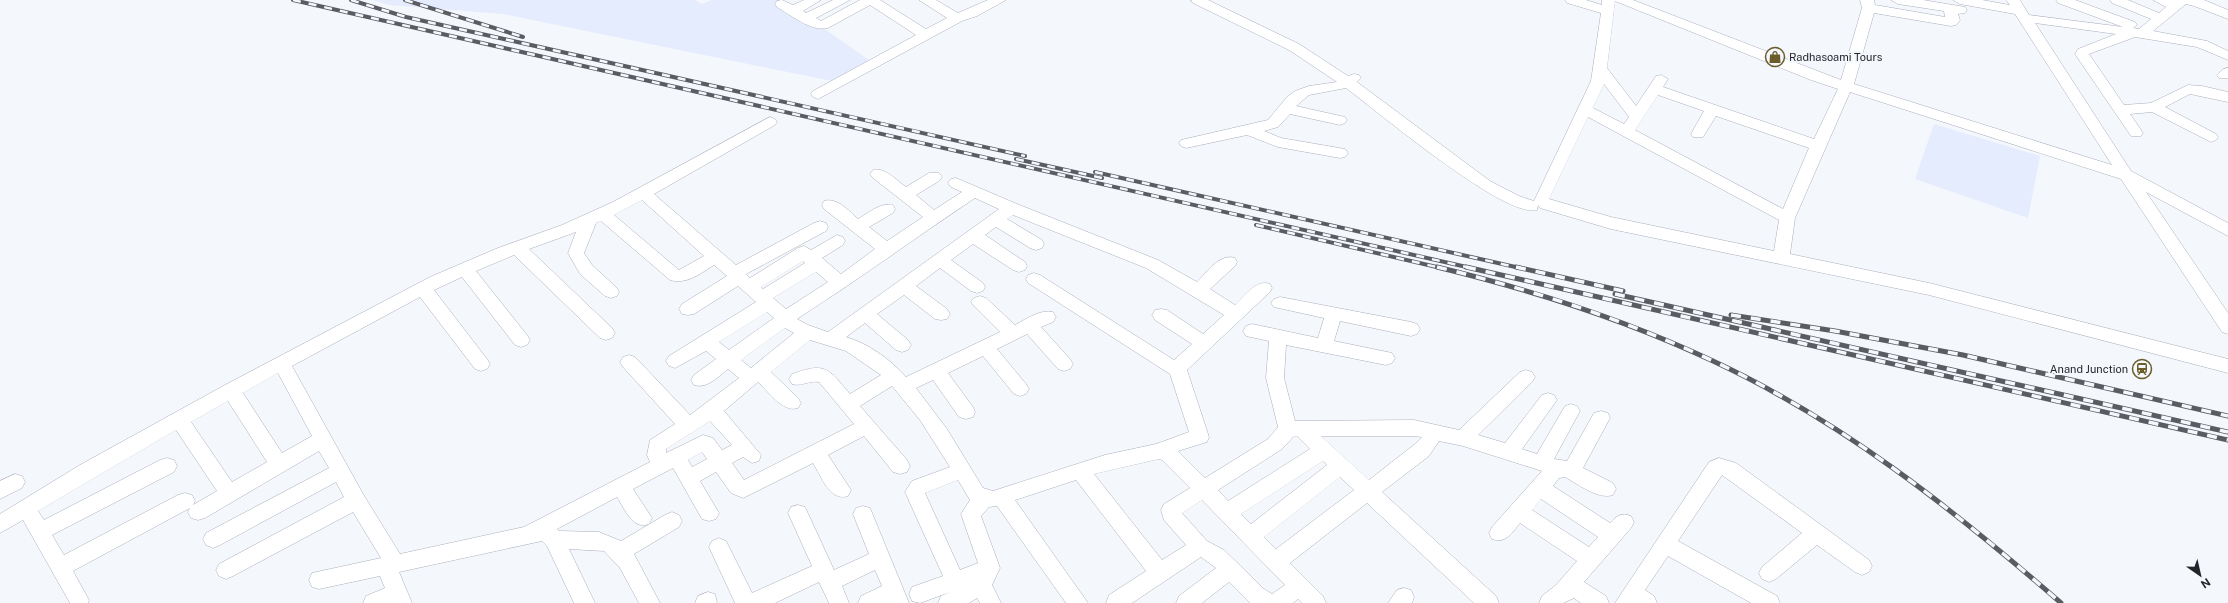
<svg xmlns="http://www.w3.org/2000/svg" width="2228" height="603" font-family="'Public Sans',sans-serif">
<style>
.built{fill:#e5ecfd}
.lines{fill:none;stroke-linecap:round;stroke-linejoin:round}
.minor-casing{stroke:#aaafbd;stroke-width:1}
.minor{fill:#fff;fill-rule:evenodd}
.rail-far1-casing{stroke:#5a5c62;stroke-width:4}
.rail-casing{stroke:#5a5c62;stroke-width:5}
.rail-far1{stroke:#f4f7fc;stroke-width:2.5;stroke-dasharray:8;stroke-linecap:butt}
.rail{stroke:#f4f7fc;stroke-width:3.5;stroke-dasharray:10;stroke-linecap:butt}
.labels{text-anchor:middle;stroke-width:4;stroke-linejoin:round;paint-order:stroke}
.poi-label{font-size:11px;fill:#23252b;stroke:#f4f7fc;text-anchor:start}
</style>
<rect width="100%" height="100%" fill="#f4f7fc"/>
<g class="built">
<polygon points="373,0 695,0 702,4 712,0 783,0 869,60 832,81 503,14 389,5"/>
<polygon points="1934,124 2040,156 2028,218 1915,179"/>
</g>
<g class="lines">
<defs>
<g id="minor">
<path d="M782,0L793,5L804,0H821L803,11L806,13L833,0H850L816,18L821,21L860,0H880L926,29L947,18L919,0H936L958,13L988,0H1006L977,16L962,21L818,99L813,97L811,94L813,91L916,35L870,5L828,28C811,32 791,15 777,7L775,4L777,1Z"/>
<path d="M1191,0H1208L1299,44L1348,76L1354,74L1359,75L1361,78L1357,82L1490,181L1519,196L1534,201L1591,81L1601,13L1567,3L1565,0H1586L1602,5V0H1633L1841,80L1862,8L1860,0H1874L1875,5L1945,17L1944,11L1898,4L1891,0H1923L1965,7L1967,10L1965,13L1958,14L1960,20L1956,25L1951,26L1874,13L1854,84L2112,165L2015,14L1960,4L1953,0H1982L2010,5L2006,0H2020L2029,15L2123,27L2058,3L2056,0H2075L2135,22L2137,25L2133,28L2139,29L2151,19L2112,3L2110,0H2128L2159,13L2166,7L2153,0H2204L2228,10V19L2194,6L2186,4L2153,31L2207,41L2228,51V60L2197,47L2135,37L2089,54L2124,105L2151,103L2188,85L2202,86L2228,92V102L2190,94L2165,107L2216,134L2218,137L2216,140L2211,142L2152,112L2130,114L2143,133L2141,136H2131L2075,54L2078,49L2116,34L2035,23L2131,171L2228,223V236L2146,192L2228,313V334L2222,332L2121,179L1850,92L1795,218L1790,254L1929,283L2228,359V373L1929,295L1611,229L1540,208L1538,205L1537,210C1505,219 1377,111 1346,88L1309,95L1296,106L1345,117L1347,120L1345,123L1340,125L1290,114L1278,127L1264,131L1281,138L1345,149L1348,153L1345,157L1340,158L1278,147L1247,135L1186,148L1181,146L1179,143L1181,140L1268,120L1287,97L1295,91L1309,86L1337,82L1289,50L1193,3ZM1615,1L1811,80L1838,89L1814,139L1663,87L1668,79L1661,75L1656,76L1636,106L1607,68ZM1604,84L1629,117L1624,124L1593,108ZM1658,95L1704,111L1691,134L1693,137H1703L1716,116L1809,148L1783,209L1635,130ZM1588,117L1779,220L1774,251L1611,217L1549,199Z"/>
<polygon points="2228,68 2228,78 2219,78 2217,75 2223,69"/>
<path d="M770,117L775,119L777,122L775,125L654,194L736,265L814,223L820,221L826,223L828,227L826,231L746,274L750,278L798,248L804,246L811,250L837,235L843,237L845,241L843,245L822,258L841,274L875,249L824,209L822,205L824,201C837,197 849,211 858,219C868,213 881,202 893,205L895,209L893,213L869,227L887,241L923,217L873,178L870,174L873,170C885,167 896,180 906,187L929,173H939L942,177L939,181L916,195L934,210L962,192L951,187L948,183L951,179L956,178L1017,204L1158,260L1197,282C1207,272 1220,253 1235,258L1237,262L1235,266L1210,289L1235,305C1245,296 1256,279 1270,284L1272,288L1270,292L1187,370L1209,437L1207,442L1178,451L1205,478L1268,439L1278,427L1266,378L1269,341L1246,336L1243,331L1246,326L1252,324L1318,338L1324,318L1274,307L1271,303L1274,299L1280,297L1411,322L1417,324L1420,329L1417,334L1411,336L1340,321L1334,341L1392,353L1395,358L1392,363L1386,365L1286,345L1284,378L1295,421L1414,420L1459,430L1520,372L1526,370L1532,372L1535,377L1532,382L1478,435L1505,443L1542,395L1548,393L1554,395L1557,400L1522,449L1537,454L1565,406L1571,404L1577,406L1580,411L1554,459L1567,461L1594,413L1601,411L1608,413L1610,418L1583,468L1613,483L1616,489L1613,495C1598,500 1578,484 1565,477L1559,478L1553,486L1610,523C1617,516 1621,512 1631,516L1634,522L1631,528L1584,582L1606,596L1609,603H1581L1574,598L1563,603H1539L1542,596L1556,585L1577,561L1520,523C1512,533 1506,544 1492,539L1489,533L1492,527L1542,471L1463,446L1439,441L1429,456L1382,492L1496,596L1499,603H1474L1367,503L1290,563L1323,596L1326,603H1302L1298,599L1293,603H1250L1229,582L1202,603H1176L1179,596L1216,568L1201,557L1132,603H1106L1109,595L1146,571L1076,480L1015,500L1088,603H1066L997,506L989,507L981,516L1000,568L992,585L1001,603H980L977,598L969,603H938L941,596L950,592L920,603L912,601L909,594L912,587L943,576L905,492L912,481L950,467L920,420L892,386L860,406L907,460L910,466L907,472L900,474L893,472L864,436L828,455L851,490L848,496C830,502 821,476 813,463L743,498L731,493L716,472L700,481L719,513L716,519L709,521L702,519L673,468L633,489L652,518L649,524C632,530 625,509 617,497L557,529L559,531L599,532L621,541L665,515L672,512L679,515L682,521L679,527L634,554L660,603H639L620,568L604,551L569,549L595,603H574L547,546L542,541L399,572L412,603H363L366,596L385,588L380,576L319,589L312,587L309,580L312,573L381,558L353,512L233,576L226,579L219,576L216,570L219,564L344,497L336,482L220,545L213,548L206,545L203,539L206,533L329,468L319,451L205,518L198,520L191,518L188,512L190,508L73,571L89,600L88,603H70L23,520L0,533V514L80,465L225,385L430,277L498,248L562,225L613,202ZM975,198L999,209L828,332L808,325L797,319C858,280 915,238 975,198ZM642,200L704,256L679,270L614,215ZM1013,215L1146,268L1224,315L1203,334L1167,310L1161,309L1155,310L1152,315L1155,320L1192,344L1174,360L1040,275L1034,273L1028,275L1026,279L1028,283L1170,374L1189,432L1156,444L1105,455L993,491L983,488L947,429L916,388L933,380L959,417L966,419L973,417L975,412L973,407L948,373L983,356L1014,394L1020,396L1026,394L1029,389L1026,384L997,349L1027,334L1058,369L1064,371L1070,369L1073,364L1070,359L1041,327L1053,322L1056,317L1053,312C1041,309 1026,319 1015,325L986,298L980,296L974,298L971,302L974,306L1000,332L906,377C890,359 869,344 846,337L865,323L896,350L902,352L908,350L911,345L908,340L877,314L904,295L935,319L941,320L947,319L950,314L947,309L916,286L940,268L971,291L977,293L983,291L985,287L983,283L951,260L973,244L1013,270L1019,272L1025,270L1027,266L1025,262L985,235L996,227L1030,248L1036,250L1042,248L1044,244L1042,240L1007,219ZM601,221L670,280C687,285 701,273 714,265L727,276L682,304L679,309L682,314L688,315L694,314L738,286L756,302L669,356L666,361L669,366L675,368L706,351L716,359L694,375L691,380L694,385C707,389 718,377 728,369L739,378L690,415L635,357L629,355L623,357L620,362L623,367L675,424L650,440L647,455L650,462L524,527L400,554L363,494L292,366L420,297L475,369L481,371L487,369L490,364L487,359L434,290L462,277L515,345L521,347L527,345L530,340L527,335L476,271L514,255L600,338L606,340L612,338L615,333L612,328L529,249L576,232L568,253L580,274L605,296L611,298L617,296L619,292L617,288L592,265L584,253L596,223ZM803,261L805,263L763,289L761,287ZM816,272L828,282L786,309L773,298ZM767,312L774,318L729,350L719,342ZM785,328L794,333L751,368L741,360ZM810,340L846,351L881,375L850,394C828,368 826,362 792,374L789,379L792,384C801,387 809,380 819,382L854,424L744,480L732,463L743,457L752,463L759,461L761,455L724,411L758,382C769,392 783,413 798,408L801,403L798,398L771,372ZM278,373L312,436L282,453L243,393ZM228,401L267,462L232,482L191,422ZM710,421L732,445L722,450L713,438L703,435L666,453V449ZM176,430L217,491L193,505L195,501L192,495L185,493L178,495L64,555L52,535L174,472L177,466L174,460L167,458L160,460L44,520L38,511ZM1297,436L1310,449L1228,501L1218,490L1282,449L1293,437ZM1321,436H1414L1422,437L1415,444L1369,480ZM702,452L707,459L692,467L688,460ZM1159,459L1162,460L1190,488L1164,504L1161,510L1164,520L1186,545L1162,560L1094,474ZM1323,461L1327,465L1251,524L1241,514ZM1340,477L1354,490L1276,549L1264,537ZM958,480L970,500L961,514L978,563L960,570L925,493ZM1541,499L1598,537L1589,547L1532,510ZM1202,500L1285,585L1272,594L1264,589L1224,550L1207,541L1182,513Z"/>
<polygon points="1719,458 1736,463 1869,560 1872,566 1869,572 1862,575 1855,572 1817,545 1776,579 1769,582 1762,579 1759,573 1762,567 1802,533 1722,475 1678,541 1777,596 1780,603 1751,603 1668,556 1645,590 1654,596 1657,603 1615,603 1709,462"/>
<polygon points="15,474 22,476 25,482 22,488 0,499 0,481"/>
<polygon points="798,505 805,507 834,570 869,554 853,514 856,508 863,506 870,508 909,603 858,603 861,596 882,586 875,570 842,586 849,603 829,603 819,582 775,603 735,603 709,547 712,541 719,538 726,541 752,593 812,566 788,513 791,507"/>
<polygon points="1404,588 1411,590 1414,597 1412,603 1388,603 1397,590"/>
<polygon points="708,592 715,594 717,603 695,603 698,596"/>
</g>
</defs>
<use href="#minor" class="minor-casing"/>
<use href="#minor" class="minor"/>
<defs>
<g id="rail-far1">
<polyline points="293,0 1471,268"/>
<polyline points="351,0 406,17 1025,156"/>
<polyline points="405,0 523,37"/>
<polyline points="1016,159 1102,178"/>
<polyline points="1095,172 1520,268"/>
<polyline points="1256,225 1441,268"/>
</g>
<g id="rail">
<path d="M1437,267C1532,290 1624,319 1713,361C1842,421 1954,510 2061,603"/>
<polyline points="1466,267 2228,440"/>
<polyline points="1516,267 1623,291"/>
<polyline points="1615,294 2228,432"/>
<polyline points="1731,315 1835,331 1963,355 2228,416"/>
</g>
</defs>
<use href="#rail-far1" class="rail-far1-casing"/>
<use href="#rail" class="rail-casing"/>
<use href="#rail-far1" class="rail-far1"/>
<use href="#rail" class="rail"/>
</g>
<defs>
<symbol id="shop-ring" viewBox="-11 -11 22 22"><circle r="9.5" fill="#f4f7fc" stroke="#6a5d2a" stroke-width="1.5"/><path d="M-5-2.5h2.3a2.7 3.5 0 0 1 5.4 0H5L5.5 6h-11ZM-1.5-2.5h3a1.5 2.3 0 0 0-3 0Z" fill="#6a5d2a"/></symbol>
<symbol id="station-ring" viewBox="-11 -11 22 22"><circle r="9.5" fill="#f4f7fc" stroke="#6a5d2a" stroke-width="1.5"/><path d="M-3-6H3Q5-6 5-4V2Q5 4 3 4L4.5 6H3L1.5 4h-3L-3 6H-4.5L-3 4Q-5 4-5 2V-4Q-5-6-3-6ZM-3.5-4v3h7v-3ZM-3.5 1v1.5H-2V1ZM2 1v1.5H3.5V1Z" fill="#6a5d2a"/></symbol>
</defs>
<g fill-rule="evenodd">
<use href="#shop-ring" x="1764" y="46" width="22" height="22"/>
<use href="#station-ring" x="2131" y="358" width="22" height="22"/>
</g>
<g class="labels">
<g class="poi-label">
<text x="1789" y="61">Radhasoami Tours</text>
<text x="2128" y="373" text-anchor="end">Anand Junction</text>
</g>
</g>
<g transform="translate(2200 575) rotate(146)" stroke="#f4f7fc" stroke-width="3" paint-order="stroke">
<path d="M0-3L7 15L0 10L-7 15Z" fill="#23252b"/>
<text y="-6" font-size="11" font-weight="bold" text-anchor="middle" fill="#23252b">N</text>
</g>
</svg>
